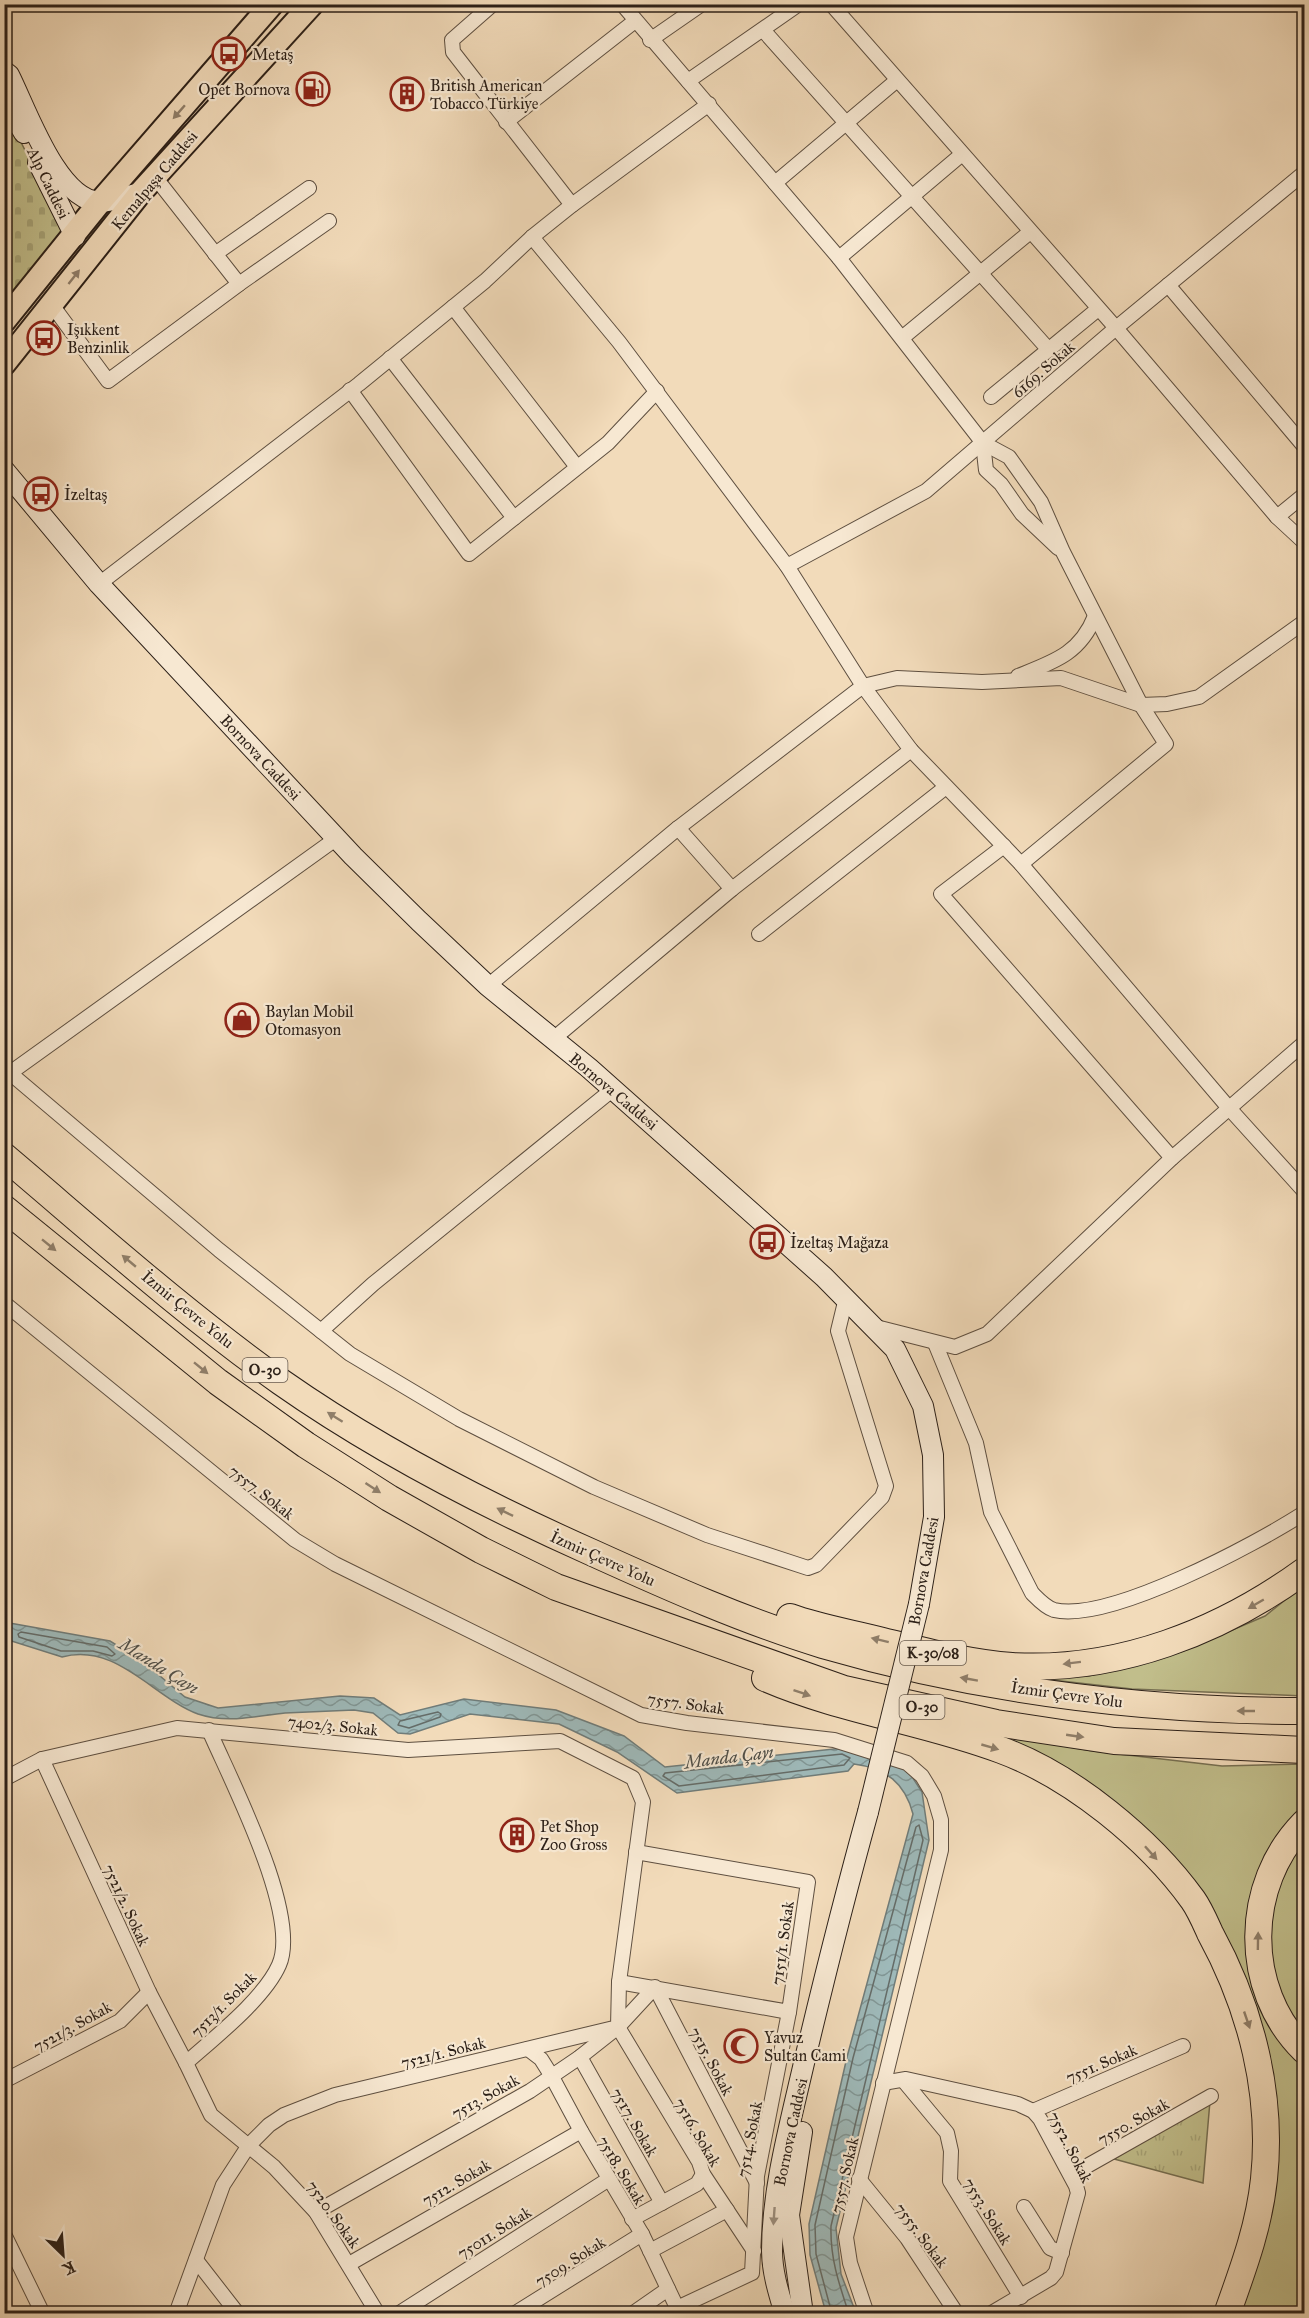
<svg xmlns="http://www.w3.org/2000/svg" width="1309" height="2318" font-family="'IM FELL Great Primer',serif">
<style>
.green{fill:#c1be8b;stroke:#766f52;stroke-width:1.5}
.cemetery{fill:url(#cemetery-stones);stroke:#766f52;stroke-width:1.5}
.park{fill:url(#park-tufts);stroke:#766f52;stroke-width:1.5}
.water{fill:url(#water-waves);stroke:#707c79;stroke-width:1.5}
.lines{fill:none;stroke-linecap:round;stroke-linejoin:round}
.shore{stroke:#656c68;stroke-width:1.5}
.street-casing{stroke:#5e4f40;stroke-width:16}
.secondary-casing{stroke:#2c2018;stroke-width:22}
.primary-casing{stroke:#2c2018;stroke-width:26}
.highway-casing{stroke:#2c2018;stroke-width:28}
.street{stroke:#f7e8d2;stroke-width:14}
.secondary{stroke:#f7e8d2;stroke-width:20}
.primary{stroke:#f2dbba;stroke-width:22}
.highway{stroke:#f2dbba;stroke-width:26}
.secondary-bridge-casing{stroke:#2c2018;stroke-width:22;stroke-linecap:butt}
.secondary-bridge{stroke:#f7e8d2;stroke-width:20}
.oneway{fill:#8f7e69}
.oneway2{fill:#9c8e7e}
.labels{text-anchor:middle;stroke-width:4.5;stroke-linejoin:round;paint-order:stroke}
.shield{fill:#f7e8d2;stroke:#695c50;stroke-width:1.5}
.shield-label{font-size:15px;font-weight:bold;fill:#2c2018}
.poi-label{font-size:16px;fill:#2c2018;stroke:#f7e8d2;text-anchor:start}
.street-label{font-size:16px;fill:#2c2018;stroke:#f7e8d2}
.water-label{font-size:18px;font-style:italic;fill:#4e4e48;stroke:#f7e8d2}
</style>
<defs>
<pattern id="cemetery-stones" width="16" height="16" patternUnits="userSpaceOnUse" patternTransform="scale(1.5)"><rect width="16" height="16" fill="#c1be8b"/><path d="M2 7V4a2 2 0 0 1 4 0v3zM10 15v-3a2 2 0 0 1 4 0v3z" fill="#a6a377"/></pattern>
<pattern id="park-tufts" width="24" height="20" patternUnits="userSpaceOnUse" patternTransform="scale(1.5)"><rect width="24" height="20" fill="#c1be8b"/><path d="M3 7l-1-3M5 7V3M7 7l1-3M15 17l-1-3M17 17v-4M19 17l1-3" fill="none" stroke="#a6a377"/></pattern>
<pattern id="water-waves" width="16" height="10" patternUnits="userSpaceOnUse" patternTransform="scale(1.5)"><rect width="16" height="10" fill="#9eb9b9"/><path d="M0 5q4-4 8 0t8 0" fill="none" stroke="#819695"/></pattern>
</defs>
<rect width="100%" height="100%" fill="#f2dbba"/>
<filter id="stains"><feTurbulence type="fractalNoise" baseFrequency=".00333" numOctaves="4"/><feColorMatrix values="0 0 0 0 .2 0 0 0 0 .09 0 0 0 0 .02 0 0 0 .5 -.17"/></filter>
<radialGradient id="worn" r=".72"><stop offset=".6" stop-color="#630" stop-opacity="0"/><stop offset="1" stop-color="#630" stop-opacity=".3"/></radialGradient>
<g class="green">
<polygon points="1304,1585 1304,1696 1132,1689 1017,1676 1089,1676 1183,1651 1265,1616"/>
<polygon points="998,1735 1093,1751 1222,1766 1304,1764 1304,1811 1252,1933 1304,2062 1304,2301 1291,2313 1236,2313 1277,2168 1199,1898"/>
<polygon points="1304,1839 1304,2039 1276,1995 1267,1950 1272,1900 1299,1845"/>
</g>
<polygon class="cemetery" points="4,108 67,235 4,306"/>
<polygon class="park" points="1210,2101 1203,2183 1114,2159"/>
<path class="water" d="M4,1622L110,1641L141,1660L185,1697L218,1708L340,1696L374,1698L400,1715L464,1699L556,1710L624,1736L665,1767L843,1748L905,1766L922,1792L929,1840L836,2228L841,2274L856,2313H826L810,2255L809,2224L847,2057L913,1814C905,1783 886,1768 854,1764L848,1771L677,1793L617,1752L559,1724L470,1714L410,1734L398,1733L373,1713L354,1710C331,1711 308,1712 285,1713C255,1716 228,1724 198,1714C153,1697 116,1642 62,1657L5,1639Z"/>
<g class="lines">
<g class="shore">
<polygon points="21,1632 107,1647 115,1654 112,1656 93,1651 61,1651 19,1637 18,1634"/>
<polygon points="438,1712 441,1714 440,1717 409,1728 398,1725 400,1721"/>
<polygon points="842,1754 850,1758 844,1765 679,1786 663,1776 665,1773"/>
<path d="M832,2314L816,2254L815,2225L853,2058L916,1827L919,1825L923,1840L831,2226C830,2258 839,2284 849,2314"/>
</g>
<defs>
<g id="street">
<polyline points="493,4 452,40 453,52 572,205"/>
<polyline points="622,4 839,258 983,443 1009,457 1041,502 1063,552 1141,705 1166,744 1021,864"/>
<polyline points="831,4 1116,328 1277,517 1304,542"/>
<polyline points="763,30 1049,350"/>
<polyline points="650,40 702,4"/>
<polyline points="688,81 799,4"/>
<polyline points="506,122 635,21"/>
<polyline points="155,177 239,284 329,221"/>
<polyline points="775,183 896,81"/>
<polyline points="532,237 619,342 787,566 863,686 911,750 1021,864 1228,1107 1304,1191"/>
<polyline points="215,254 309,188"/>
<polyline points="839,258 961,155"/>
<polyline points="1168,285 1304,446"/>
<polyline points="52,305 108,381 239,284"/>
<polyline points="453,307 577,467"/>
<polyline points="902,338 1030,232"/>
<polyline points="390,358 514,518"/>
<polyline points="350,390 469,554 608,443 657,391"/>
<polyline points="991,397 1098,309"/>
<polyline points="983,443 986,470 1001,484 1022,514 1058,548"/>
<polyline points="1277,517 1304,495"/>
<polyline points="787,566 926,491 1116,328 1304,173"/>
<polyline points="99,584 359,384 485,281 532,237 572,205 709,104"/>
<path d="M1018,676C1053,662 1080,654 1095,616"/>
<polyline points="678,828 732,889"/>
<polyline points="1004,846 941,894 1172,1158"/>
<polyline points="759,934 946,787"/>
<polyline points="488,986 678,828 863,686 897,678 982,682 1061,678 1141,705 1167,704 1199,697 1304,622"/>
<polyline points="552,1040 732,889 911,750"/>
<polyline points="4,1068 219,1250 350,1354 459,1419 594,1487 707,1535 808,1568 816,1565 882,1497 886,1486 838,1331 846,1298"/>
<polyline points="10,1073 337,838"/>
<polyline points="4,1303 295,1540 335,1564 641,1715 687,1723 834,1740 907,1763 922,1776 934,1796 941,1820 941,1850 846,2237 850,2263 867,2314"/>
<polyline points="876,1327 955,1347 987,1334 1172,1158 1304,1043"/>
<polyline points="321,1331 373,1284 612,1090"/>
<path d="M935,1343L976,1443L991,1512L1032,1593C1038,1599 1045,1607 1054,1610C1109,1623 1256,1544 1304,1513"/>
<path d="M209,1730C231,1781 301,1915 279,1965C264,1999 214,2038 186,2063L211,2115L274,2167L316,2212L378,2314"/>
<polyline points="42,1759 149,1992 186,2063"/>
<polyline points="4,1779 42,1759 177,1728 408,1750 560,1741 633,1778 643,1802 619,1982 618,2027 335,2095 284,2115 269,2125 249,2145 223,2185 176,2314"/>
<polyline points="619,1982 789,2012 808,1882 636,1852"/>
<polyline points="618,2027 699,2162 703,2174 754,2251"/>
<polyline points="528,2049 541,2059 551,2075 581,2131 642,2234 680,2314"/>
<polyline points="580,2057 662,2203"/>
<polyline points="903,2080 947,2133 951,2151 950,2181 1021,2297"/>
<polyline points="4,2081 120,2021 149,1992"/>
<polyline points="883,2083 906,2079 1018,2104 1033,2111 1040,2119 1076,2186 1078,2193 1056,2272 1051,2278 990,2314"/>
<polyline points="1033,2111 1183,2046"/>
<polyline points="1071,2175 1211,2096"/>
<polyline points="859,2179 907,2238 957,2314"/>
<polyline points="1024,2207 1050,2248 1062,2253"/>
<polyline points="316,2212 530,2091 580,2057 618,2027 655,1987 757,2183"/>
<polyline points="632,2219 697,2184 703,2174"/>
<polyline points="4,2234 43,2314"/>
<polyline points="650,2251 727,2210"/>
<polyline points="196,2260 238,2314"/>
<polyline points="349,2264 581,2131"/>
<polyline points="677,2308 752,2273 757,2176 789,2012"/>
<polyline points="398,2314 609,2179"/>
<polyline points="514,2314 642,2234"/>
<polyline points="632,2314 668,2289"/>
</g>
<g id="secondary">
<path d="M4,71L9,75C26,108 57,201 100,202C112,202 128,196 140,193"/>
<polyline points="4,99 24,133"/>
<polyline points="38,162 75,236"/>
<polyline points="4,470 99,584 353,856 419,921 488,986 589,1068 824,1277 895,1349 923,1406 933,1455 934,1517 919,1604"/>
<polyline points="802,2132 789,2215 803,2314"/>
<path d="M785,2314C779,2294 772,2272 772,2251C772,2189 790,2124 804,2063C824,1979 845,1895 868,1812"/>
</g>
<g id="primary">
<polyline points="4,321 100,202 272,4"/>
<polyline points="4,364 140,193 312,4"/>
</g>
<g id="highway">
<path d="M4,1156C95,1233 184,1313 281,1382C378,1450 485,1505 593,1553C668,1587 744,1621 823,1645C978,1690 1143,1711 1304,1711"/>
<polyline points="4,1208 218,1382 306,1445 389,1498 481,1550 556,1587 844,1689 996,1723 1114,1741 1304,1750"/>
<path d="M790,1617C820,1628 852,1633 883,1641C925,1651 968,1663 1012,1666C1118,1672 1220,1632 1304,1571"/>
<path d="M765,1678C841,1711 924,1721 1001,1750C1072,1776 1149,1839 1193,1900C1200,1910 1205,1922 1210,1933C1251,2008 1273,2094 1264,2179C1259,2227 1243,2269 1227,2314"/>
<path d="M1304,1823C1244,1884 1242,1989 1304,2050"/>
</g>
</defs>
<use href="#street" class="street-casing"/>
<use href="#secondary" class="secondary-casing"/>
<use href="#primary" class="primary-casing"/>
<use href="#highway" class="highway-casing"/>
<use href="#street" class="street"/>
<use href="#secondary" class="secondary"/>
<use href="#primary" class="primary"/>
<use href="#highway" class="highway"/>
<defs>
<polyline id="secondary-bridge" points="868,1812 919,1604"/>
</defs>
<use href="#secondary-bridge" class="secondary-bridge-casing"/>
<use href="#secondary-bridge" class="secondary-bridge"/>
</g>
<defs><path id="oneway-solid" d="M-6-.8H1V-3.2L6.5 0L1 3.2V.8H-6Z" transform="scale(1.5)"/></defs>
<g class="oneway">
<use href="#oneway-solid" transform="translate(179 112) rotate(131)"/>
<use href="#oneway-solid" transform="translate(74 277) rotate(-52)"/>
<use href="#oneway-solid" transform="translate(49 1245) rotate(39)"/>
<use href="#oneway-solid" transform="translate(129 1261) rotate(-140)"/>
<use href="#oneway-solid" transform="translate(201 1368) rotate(39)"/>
<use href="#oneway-solid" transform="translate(335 1417) rotate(-148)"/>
<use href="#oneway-solid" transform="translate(373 1488) rotate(33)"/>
<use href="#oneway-solid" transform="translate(505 1512) rotate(-154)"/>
<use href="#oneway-solid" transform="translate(1256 1604) rotate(150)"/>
<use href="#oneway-solid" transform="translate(880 1640) rotate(-166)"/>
<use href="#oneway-solid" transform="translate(1072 1663) rotate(173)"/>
<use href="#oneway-solid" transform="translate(969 1679) rotate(-170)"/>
<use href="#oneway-solid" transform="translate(802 1693) rotate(19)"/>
<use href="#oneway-solid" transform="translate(1246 1711) rotate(-180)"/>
<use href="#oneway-solid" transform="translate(1075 1736) rotate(8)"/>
<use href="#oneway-solid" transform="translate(990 1747) rotate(16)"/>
<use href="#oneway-solid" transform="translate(1151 1853) rotate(48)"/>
<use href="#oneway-solid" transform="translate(1258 1941) rotate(-89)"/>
<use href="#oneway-solid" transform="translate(1247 2020) rotate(71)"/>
</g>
<use class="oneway2" href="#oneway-solid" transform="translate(774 2216) rotate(94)"/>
<defs>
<symbol id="bus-ring" viewBox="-11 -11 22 22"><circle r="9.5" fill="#f7e8d2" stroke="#8f2418" stroke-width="1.5"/><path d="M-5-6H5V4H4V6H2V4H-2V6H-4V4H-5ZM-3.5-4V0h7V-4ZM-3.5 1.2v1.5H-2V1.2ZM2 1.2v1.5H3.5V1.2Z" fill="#8f2418"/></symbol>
<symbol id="fuel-ring" viewBox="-11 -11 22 22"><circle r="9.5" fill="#f7e8d2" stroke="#8f2418" stroke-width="1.5"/><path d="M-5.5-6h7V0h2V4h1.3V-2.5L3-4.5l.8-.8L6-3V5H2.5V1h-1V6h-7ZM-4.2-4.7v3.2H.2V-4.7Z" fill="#8f2418"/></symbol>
<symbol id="building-ring" viewBox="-11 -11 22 22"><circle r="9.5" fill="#f7e8d2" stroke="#8f2418" stroke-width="1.5"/><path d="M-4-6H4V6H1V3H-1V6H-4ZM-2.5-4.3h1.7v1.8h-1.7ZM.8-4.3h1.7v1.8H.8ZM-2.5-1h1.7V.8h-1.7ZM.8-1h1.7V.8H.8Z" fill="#8f2418"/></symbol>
<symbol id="shop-ring" viewBox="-11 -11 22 22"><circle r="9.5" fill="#f7e8d2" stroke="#8f2418" stroke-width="1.5"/><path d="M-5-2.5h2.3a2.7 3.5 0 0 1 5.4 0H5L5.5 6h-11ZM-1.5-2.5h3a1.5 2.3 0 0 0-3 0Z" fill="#8f2418"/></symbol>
<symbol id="mosque-ring" viewBox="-11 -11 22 22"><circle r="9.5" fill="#f7e8d2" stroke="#8f2418" stroke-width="1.5"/><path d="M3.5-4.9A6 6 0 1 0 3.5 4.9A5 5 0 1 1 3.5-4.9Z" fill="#8f2418"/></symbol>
</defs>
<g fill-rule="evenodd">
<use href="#bus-ring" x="210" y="35" width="38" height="38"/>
<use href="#fuel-ring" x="294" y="70" width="38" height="38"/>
<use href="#building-ring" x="388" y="75" width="38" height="38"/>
<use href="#bus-ring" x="25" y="319" width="38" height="38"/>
<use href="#bus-ring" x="22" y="475" width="38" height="38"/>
<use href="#shop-ring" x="223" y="1001" width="38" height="38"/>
<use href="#bus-ring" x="748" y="1223" width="38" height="38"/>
<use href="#building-ring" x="498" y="1816" width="38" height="38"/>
<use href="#mosque-ring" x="722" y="2027" width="38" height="38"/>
</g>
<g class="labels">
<g class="shield">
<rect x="242.5" y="1358" width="45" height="24" rx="4.5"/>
<rect x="900" y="1641" width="66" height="24" rx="4.5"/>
<rect x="899.5" y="1695" width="45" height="24" rx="4.5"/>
</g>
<g class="shield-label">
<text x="265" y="1375">O-30</text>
<text x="933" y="1658">K-30/08</text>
<text x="922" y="1712">O-30</text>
</g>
<g class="poi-label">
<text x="252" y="60">Metaş</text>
<text x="430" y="91">British American<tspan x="430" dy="18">Tobacco Türkiye</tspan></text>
<text x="290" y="95" text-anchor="end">Opet Bornova</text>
<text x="67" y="335">Işıkkent<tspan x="67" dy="18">Benzinlik</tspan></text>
<text x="64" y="500">İzeltaş</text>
<text x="265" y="1017">Baylan Mobil<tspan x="265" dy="18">Otomasyon</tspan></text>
<text x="790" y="1248">İzeltaş Mağaza</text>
<text x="540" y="1832">Pet Shop<tspan x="540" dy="18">Zoo Gross</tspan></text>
<text x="764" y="2043">Yavuz<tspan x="764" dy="18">Sultan Cami</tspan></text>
</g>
<g class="street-label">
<text transform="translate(154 180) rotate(-50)" y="6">Kemalpaşa Caddesi</text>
<text transform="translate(49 183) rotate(64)" y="6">Alp Caddesi</text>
<text transform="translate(1043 369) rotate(-41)" y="6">6169. Sokak</text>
<text transform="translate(261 757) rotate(47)" y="6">Bornova Caddesi</text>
<text transform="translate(614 1091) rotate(40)" y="6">Bornova Caddesi</text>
<text transform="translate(188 1309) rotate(39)" y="6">İzmir Çevre Yolu</text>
<text transform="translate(262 1492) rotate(38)" y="6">7557. Sokak</text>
<text transform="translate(603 1558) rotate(24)" y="6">İzmir Çevre Yolu</text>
<text transform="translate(923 1571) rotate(-80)" y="6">Bornova Caddesi</text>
<text transform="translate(1067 1694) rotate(8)" y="6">İzmir Çevre Yolu</text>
<text transform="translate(686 1703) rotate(8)" y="6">7557. Sokak</text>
<text transform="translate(333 1725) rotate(6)" y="6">7402/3. Sokak</text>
<text transform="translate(127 1905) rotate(65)" y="6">7521/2. Sokak</text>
<text transform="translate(782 1943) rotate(-82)" y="6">7151/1. Sokak</text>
<text transform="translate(223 2004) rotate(-45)" y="6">7513/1. Sokak</text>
<text transform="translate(72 2026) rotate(-29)" y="6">7521/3. Sokak</text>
<text transform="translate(443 2052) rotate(-14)" y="6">7521/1. Sokak</text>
<text transform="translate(712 2061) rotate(62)" y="6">7515. Sokak</text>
<text transform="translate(1101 2063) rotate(-23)" y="6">7551. Sokak</text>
<text transform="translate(485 2096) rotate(-29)" y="6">7513. Sokak</text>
<text transform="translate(1133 2121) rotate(-29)" y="6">7550. Sokak</text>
<text transform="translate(635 2122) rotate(60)" y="6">7517. Sokak</text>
<text transform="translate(698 2132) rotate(60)" y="6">7516. Sokak</text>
<text transform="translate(790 2132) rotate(-78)" y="6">Bornova Caddesi</text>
<text transform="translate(749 2139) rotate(-79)" y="6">7514. Sokak</text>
<text transform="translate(1071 2147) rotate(63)" y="6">7552. Sokak</text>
<text transform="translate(622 2170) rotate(59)" y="6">7518. Sokak</text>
<text transform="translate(844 2175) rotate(-77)" y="6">7557. Sokak</text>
<text transform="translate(456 2182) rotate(-30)" y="6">7512. Sokak</text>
<text transform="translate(988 2211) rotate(58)" y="6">7553. Sokak</text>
<text transform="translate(334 2214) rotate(54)" y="6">7520. Sokak</text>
<text transform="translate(494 2232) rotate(-32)" y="6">75011. Sokak</text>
<text transform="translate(922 2235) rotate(53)" y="6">7555. Sokak</text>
<text transform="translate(570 2261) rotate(-32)" y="6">7509. Sokak</text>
</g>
<g class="water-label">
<text transform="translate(159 1666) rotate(32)" y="6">Manda Çayı</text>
<text transform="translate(729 1757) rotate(-7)" y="6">Manda Çayı</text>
</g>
</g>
<rect width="1309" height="2318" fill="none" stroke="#f2dbba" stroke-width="24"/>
<rect x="6" y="6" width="1297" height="2306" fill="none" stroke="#2c2018" stroke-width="3"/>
<rect x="12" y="12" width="1285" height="2294" fill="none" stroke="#2c2018" stroke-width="1.5"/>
<g transform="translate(63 2255) rotate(155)" stroke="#f7e8d2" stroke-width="4.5" paint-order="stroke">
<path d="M0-4.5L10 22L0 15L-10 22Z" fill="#2c2018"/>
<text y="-9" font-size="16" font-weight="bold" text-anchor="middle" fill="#2c2018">K</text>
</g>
<rect width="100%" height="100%" filter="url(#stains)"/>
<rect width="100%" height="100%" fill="url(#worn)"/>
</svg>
